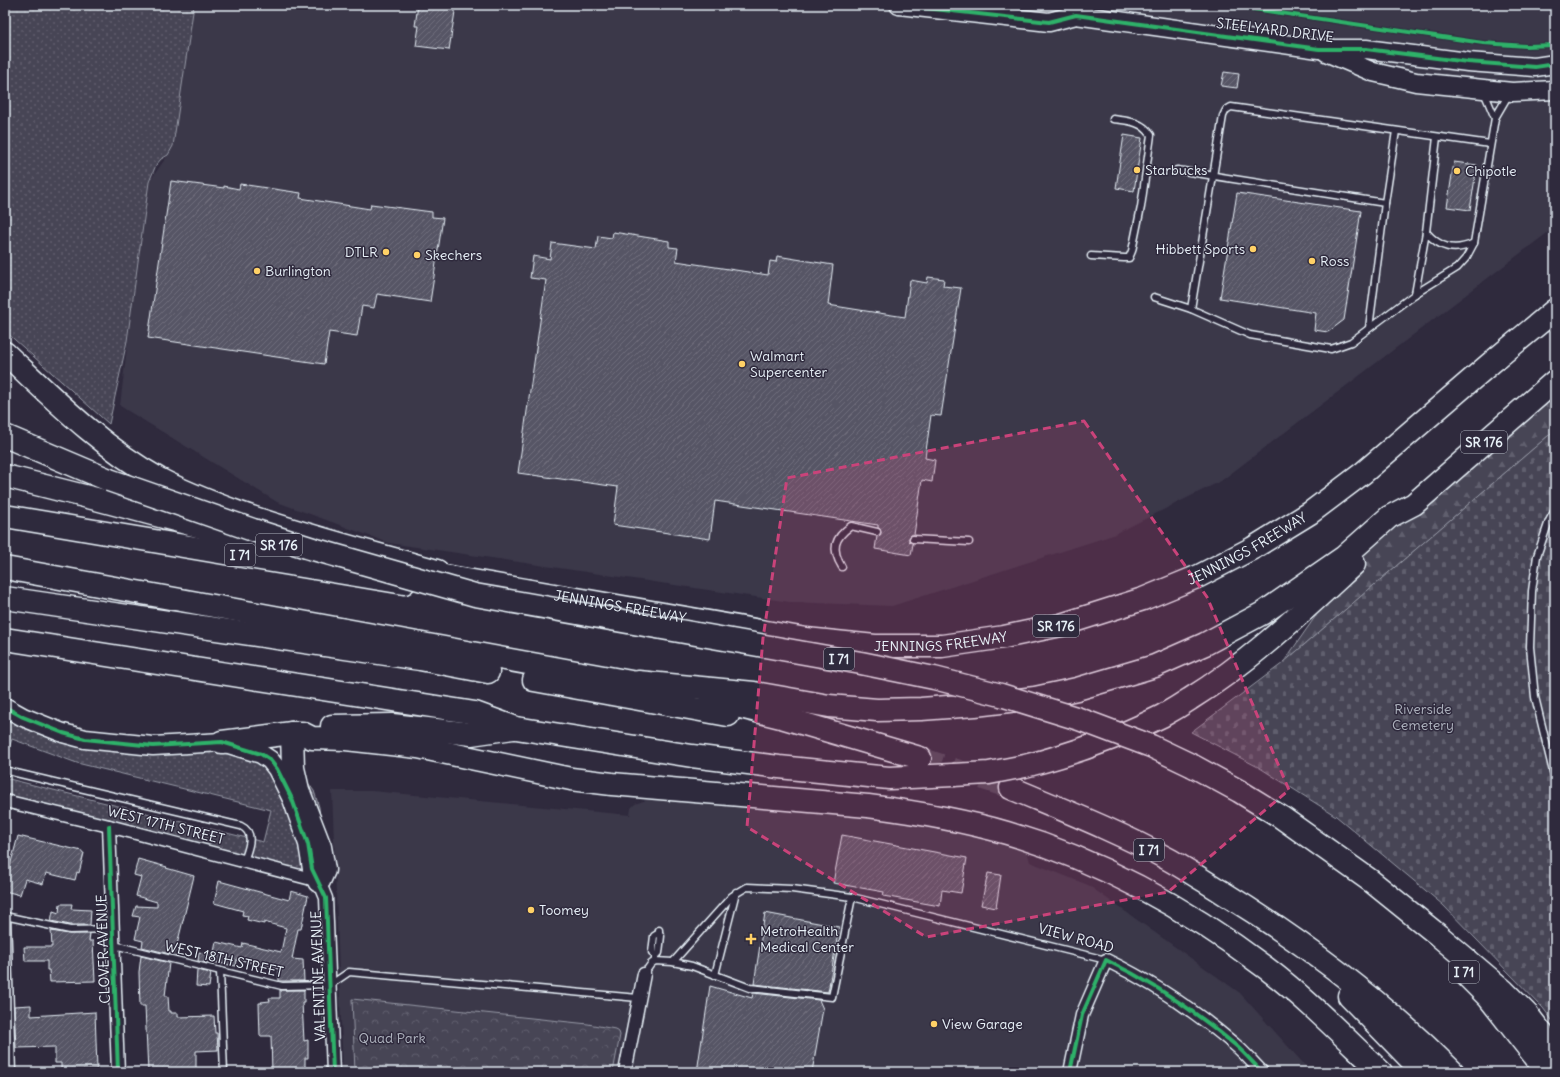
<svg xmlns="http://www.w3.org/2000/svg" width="1560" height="1077" font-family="Delius,sans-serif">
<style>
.built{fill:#3b3749}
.grass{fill:url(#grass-dots);stroke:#979aa6}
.forest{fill:url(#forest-firs);stroke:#979aa6}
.cemetery{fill:url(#cemetery-stones);stroke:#979aa6}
.park{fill:url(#park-crowns);stroke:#979aa6}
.building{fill:url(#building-hatch);stroke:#e8f1f8}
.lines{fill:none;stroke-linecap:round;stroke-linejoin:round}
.highway-tunnel{stroke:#4b4859;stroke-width:22;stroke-dasharray:22 11;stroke-linecap:butt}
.lane-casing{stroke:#e8f1f8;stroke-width:9}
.street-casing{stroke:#e8f1f8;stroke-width:15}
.secondary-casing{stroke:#e8f1f8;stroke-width:21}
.highway-casing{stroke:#e8f1f8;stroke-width:25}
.lane{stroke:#2f2a3d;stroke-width:6}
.street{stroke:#2f2a3d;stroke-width:12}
.secondary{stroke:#2f2a3d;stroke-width:18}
.highway{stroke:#2f2a3d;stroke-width:22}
.highway-bridge-casing{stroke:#e8f1f8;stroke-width:25;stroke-linecap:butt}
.highway-bridge{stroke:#2f2a3d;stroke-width:22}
.cycleway-casing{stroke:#2f2a3d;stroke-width:6}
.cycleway{stroke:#2db169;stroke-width:4}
.marked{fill:#ca437a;fill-opacity:0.2;stroke:#ca437a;stroke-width:3;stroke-dasharray:8 5;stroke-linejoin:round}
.poi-dot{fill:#ffd166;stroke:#2f2a3d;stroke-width:1.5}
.labels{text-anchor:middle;stroke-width:3;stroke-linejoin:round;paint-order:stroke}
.shield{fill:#2f2a3d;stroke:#b0b5c0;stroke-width:1}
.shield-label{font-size:13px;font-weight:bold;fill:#e8f1f8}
.street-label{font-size:14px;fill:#e8f1f8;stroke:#2f2a3d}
.poi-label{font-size:14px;fill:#e8f1f8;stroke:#2f2a3d;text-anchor:start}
.park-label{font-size:14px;fill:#afb4bf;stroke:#2f2a3d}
</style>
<defs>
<pattern id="grass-dots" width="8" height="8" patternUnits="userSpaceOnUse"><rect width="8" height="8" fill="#464455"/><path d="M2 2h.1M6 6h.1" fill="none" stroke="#615f6e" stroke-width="1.8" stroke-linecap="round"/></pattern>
<pattern id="forest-firs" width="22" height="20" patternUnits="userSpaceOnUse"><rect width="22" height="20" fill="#464455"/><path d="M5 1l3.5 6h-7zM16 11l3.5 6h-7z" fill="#615f6e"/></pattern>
<pattern id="cemetery-stones" width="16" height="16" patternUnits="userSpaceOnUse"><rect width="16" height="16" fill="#464455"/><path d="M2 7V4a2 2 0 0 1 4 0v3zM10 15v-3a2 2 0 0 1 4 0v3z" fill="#615f6e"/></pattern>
<pattern id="park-crowns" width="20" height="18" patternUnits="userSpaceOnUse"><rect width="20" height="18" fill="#464455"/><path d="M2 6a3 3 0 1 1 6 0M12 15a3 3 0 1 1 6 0" fill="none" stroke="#615f6e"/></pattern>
<pattern id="building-hatch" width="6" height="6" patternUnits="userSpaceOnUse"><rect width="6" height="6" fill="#575565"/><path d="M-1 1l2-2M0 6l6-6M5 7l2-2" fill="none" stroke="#6f6e7c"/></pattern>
</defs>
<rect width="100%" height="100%" fill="#2f2a3d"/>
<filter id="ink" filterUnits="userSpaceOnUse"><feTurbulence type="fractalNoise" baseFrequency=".025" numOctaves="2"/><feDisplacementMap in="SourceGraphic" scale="8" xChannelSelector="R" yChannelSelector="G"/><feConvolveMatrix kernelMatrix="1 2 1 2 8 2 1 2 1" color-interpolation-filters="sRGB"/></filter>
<g filter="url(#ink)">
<g class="built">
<polygon points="189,5 1555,5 1555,227 1221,481 1113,535 892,606 790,602 389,543 277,502 120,406 131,313 149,182 168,155"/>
<polygon points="332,791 372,791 630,815 631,808 635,804 649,799 862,816 936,827 1002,843 1025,851 1028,854 1030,862 1088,885 1240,993 1311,1072 343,1072"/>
</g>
<g class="grass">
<polygon points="5,5 194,5 173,146 168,155 161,159 156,165 149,182 127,341 109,424 5,331"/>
<polygon points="5,707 42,724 179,749 223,752 267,759 306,780 314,791 319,807 326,882 5,801 5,778 263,842 271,810 77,763 12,739 5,760"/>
</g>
<polygon class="forest" points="1555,381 1555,430 1283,663 1347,571 1414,504"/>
<polygon class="cemetery" points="1555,430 1555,1024 1543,1008 1443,905 1336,816 1260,768 1191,732 1283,663"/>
<polygon class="park" points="352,999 588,1024 615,1029 619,1032 620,1035 613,1072 355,1072"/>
<g class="building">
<polygon points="418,5 456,5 449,50 416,46 419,26 415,26"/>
<polygon points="1224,72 1239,74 1237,88 1221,86"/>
<polygon points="1124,135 1142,138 1134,191 1116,188"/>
<polygon points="1454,162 1477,165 1470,210 1447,207"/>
<polygon points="171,181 224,188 224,186 239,189 240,184 301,193 300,198 370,209 371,204 432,212 432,217 443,218 430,302 377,294 374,308 362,306 357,336 329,332 324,364 148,338"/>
<polygon points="1237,193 1361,211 1344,320 1328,332 1314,330 1316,313 1220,298"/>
<polygon points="613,232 669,241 669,247 678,248 676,261 768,275 770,261 776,262 777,256 833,265 828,305 866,311 905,317 910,280 927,283 928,277 944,279 943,286 961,288 941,416 931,415 925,458 935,460 932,482 922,480 914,535 911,535 909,538 909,541 913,544 911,555 875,549 877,536 880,535 881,533 880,529 878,528 878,525 715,501 710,539 613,525 618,487 518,473 546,280 530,278 533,256 550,259 552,243 596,249 598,236 612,238"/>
<polygon points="842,835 967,858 961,893 942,890 940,906 883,896 884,892 833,883"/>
<polygon points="18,836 82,851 82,853 84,853 79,873 77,872 75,880 46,873 43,884 25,879 20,895 5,891 5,885"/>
<polygon points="138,859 167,867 166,868 194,876 175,953 170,952 170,954 142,947 143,941 135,939 140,917 133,916 136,906 157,907 157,902 136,896 141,877 134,875"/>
<polygon points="988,873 1001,875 996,908 981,905"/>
<polygon points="219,881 289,900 291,891 308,896 301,929 298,929 292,959 303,960 304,981 279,981 279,969 237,959 236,966 212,962 216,942 242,948 243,943 281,952 286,928 264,922 264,924 247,920 248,916 242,915 243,911 214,903"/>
<polygon points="60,904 72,904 71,909 91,910 90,925 70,925 51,921 53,911 59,913"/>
<polygon points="765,913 839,927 828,992 754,984"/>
<polygon points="51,931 69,934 90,934 89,941 93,941 95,981 50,982 49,970 47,970 47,961 25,961 24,947 52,947"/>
<polygon points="199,952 212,955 212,964 198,961"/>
<polygon points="141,956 169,963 165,996 168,996 169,1011 171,1011 171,1013 178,1013 178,1017 214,1016 215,1033 217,1033 218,1050 196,1051 196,1072 148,1072 145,1006 140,1006 139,972"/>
<polygon points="197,970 211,973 209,987 196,986"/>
<polygon points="710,986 752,998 753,993 819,1000 823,1009 812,1072 697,1072"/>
<polygon points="280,990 304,990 304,1002 302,1002 304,1041 308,1040 308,1058 305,1058 305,1072 272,1072 271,1036 260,1036 259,1003 262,1003 261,1002 270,1001 269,998 280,998"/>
<polygon points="31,1005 31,1016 95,1012 97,1069 61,1071 61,1063 55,1063 55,1047 16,1048 14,1006"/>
</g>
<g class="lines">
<polyline class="highway-tunnel" points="920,758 1011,788"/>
<defs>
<g id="lane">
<polyline points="1484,92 1495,118"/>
<polyline points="1177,170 1385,203"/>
<path d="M1426,232C1440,248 1454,252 1474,243"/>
<path d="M1091,256L1124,258H1129L1132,251L1141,207L1151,135C1142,121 1128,121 1113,119"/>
<polyline points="1415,294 1426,232 1437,137"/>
<polyline points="1154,297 1191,309 1250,335 1331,349 1351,342 1415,294 1457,268 1466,258 1474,243 1495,118 1509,94"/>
<polyline points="1191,309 1223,116 1226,110 1231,107 1490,144"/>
<polyline points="1369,328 1385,203 1396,131"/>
<polyline points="1555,510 1549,521 1537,556 1532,591 1530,647 1535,697 1555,780"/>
<polyline points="913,539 969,542"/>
<path d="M842,567C831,549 834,538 851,526L877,532"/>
<path d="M5,773L9,771L16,773L241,826C256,833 248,849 244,861"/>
<polyline points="5,916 70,930 113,929"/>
<polyline points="7,916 12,1072"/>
<polyline points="114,945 282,986 330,985 349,972 638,998"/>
<polyline points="655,955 659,953 661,936 659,933 659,930"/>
<polyline points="655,961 655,955 652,952 654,936 659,933"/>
<polyline points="673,962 732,896 747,887 792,889 852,897 1106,960"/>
<polyline points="220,971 224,1072"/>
<polyline points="644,974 651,964 655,961 673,962 692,966 750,988 832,997 852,897"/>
<polyline points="715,975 736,892"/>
</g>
<g id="street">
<polyline points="5,801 109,826 319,881 326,898 333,1072"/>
<polyline points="109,826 118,1072"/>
<polyline points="625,1072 644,974"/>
<path d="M1070,1072L1082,1015L1106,960C1152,982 1195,1011 1234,1044C1244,1052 1253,1063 1262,1072"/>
</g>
<g id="secondary">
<polyline points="899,5 1049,22 1076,15 1319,49 1366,49 1468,62 1535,67 1555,64"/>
<polyline points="1326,52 1373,72 1416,82 1512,92 1555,90"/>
<polyline points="5,707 23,717 63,733 85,739 153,746 222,742 261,754 270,760 277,769 292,799 308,844 312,869 319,881"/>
</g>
<g id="highway">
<path d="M5,353C53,398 100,446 159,479C184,492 210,502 237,512C302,535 370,552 437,571"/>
<polyline points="5,436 109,480"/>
<polyline points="5,476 96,499 239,537 269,543"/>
<polyline points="5,516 404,583"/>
<polyline points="5,568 653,686"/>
<path id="s1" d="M421,572L806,639L875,646H942L1004,637L1061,625L1143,599L1199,576L1253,548L1310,513L1363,473L1491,363L1555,310"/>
<polyline points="5,598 420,659 488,672"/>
<polyline points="5,639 475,713 516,728 692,756 779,767 889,778 953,775"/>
<polyline points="534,680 728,715"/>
<polyline points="638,682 754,693 829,706 877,710 921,709 975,705 1035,698 1077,689 1155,666 1205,644 1263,613 1344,557 1389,517 1414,504 1555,381"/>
<polyline points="712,700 781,717 920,758"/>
<polyline points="332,726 392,725 471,734 513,728"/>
<polyline points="292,733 293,768 298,790 320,847 324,870 319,881"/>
<path d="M222,742L292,733H302L312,738L346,739L418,747L571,779L612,784L868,806C915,812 962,820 1007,833C1102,861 1188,909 1266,968C1307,999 1344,1037 1381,1072"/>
<path d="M1025,766C1072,754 1118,738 1162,716C1171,711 1181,705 1190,699C1250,662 1302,612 1354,564"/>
<polyline points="1193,766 1239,791 1281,817 1371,881 1438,935 1504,991 1527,1014 1555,1050"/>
<path d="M1011,788C1063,810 1117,831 1168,859C1186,869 1204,881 1222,892C1305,943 1384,1003 1453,1072"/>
<polyline points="1467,976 1489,998 1547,1072"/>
<polyline points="1349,996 1423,1072"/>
</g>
</defs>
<use href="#lane" class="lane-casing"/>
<use href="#street" class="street-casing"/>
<use href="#secondary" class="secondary-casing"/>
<use href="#highway" class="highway-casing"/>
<use href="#lane" class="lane"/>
<use href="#street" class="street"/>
<use href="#secondary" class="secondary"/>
<use href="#highway" class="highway"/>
<defs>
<g id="highway-bridge">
<polyline points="109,480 253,530 313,549 475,595 861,663 934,678 1001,695 1079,719 1151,746 1193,766"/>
<polyline points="953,775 989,773 1025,766"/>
</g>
</defs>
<use href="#highway-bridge" class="highway-bridge-casing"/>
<use href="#highway-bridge" class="highway-bridge"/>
<defs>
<g id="cycleway">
<polyline points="899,5 1049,22 1076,15 1319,49 1366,49 1468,62 1535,67 1555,64"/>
<polyline points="1226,5 1483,43 1526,46 1555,45"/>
<polyline points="5,707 23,717 63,733 85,739 153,746 222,742 261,754 270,760 277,769 292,799 308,844 312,869 326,898 333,1072"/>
<polyline points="109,826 118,1072"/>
<path d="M1070,1072L1082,1015L1106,960C1152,982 1195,1011 1234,1044C1244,1052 1253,1063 1262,1072"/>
</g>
</defs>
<use href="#cycleway" class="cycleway-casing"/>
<use href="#cycleway" class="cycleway"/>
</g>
</g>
<path class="marked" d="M1084,421L1207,597L1289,790L1168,892L926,937L747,827L763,638L787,478Z"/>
<g class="poi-dot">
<circle cx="1137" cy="170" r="4"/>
<circle cx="1457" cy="171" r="4"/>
<circle cx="1253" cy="249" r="4"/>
<circle cx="386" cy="252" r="4"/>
<circle cx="417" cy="255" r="4"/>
<circle cx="1312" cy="261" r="4"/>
<circle cx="257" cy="271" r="4"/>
<circle cx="742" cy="364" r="4"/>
<circle cx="531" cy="910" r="4"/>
<path d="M749 933h4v4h4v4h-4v4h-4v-4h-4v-4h4z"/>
<circle cx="934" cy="1024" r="4"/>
</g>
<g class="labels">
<g class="shield">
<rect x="1461" y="431" width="46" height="22" rx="3"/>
<rect x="256" y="534" width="46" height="22" rx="3"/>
<rect x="225" y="544" width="30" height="22" rx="3"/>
<rect x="1033" y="615" width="46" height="22" rx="3"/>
<rect x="824" y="648" width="30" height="22" rx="3"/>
<rect x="1134" y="839" width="30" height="22" rx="3"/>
<rect x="1449" y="961" width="30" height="22" rx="3"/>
</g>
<g class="shield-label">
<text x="1484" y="447">SR 176</text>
<text x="279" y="550">SR 176</text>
<text x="240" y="560">I 71</text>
<text x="1056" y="631">SR 176</text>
<text x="839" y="664">I 71</text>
<text x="1149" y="855">I 71</text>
<text x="1464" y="977">I 71</text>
</g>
<g class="street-label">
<text transform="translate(1275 30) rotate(7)" y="5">STEELYARD DRIVE</text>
<text dy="5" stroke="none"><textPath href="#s1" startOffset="850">JENNINGS FREEWAY</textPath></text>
<text dy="5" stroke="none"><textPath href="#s1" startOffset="202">JENNINGS FREEWAY</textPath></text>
<text dy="5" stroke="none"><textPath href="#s1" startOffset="526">JENNINGS FREEWAY</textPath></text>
<text transform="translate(166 825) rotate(14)" y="5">WEST 17TH STREET</text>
<text transform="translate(1076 938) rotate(15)" y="5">VIEW ROAD</text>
<text transform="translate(103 949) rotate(-92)" y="5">CLOVER AVENUE</text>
<text transform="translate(224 959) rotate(13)" y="5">WEST 18TH STREET</text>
<text transform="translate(318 976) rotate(-92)" y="5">VALENTINE AVENUE</text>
</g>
<g class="poi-label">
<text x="1145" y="175">Starbucks</text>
<text x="1465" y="176">Chipotle</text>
<text x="1245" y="254" text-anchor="end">Hibbett Sports</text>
<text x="378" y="257" text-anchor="end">DTLR</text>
<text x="425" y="260">Skechers</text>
<text x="1320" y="266">Ross</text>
<text x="265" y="276">Burlington</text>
<text x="750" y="361">Walmart<tspan x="750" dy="16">Supercenter</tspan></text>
<text x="539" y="915">Toomey</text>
<text x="760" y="936">MetroHealth<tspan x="760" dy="16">Medical Center</tspan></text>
<text x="942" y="1029">View Garage</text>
</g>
<g class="park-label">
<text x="1423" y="714">Riverside<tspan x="1423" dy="16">Cemetery</tspan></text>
<text x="392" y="1043">Quad Park</text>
</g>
</g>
<rect width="1560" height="1077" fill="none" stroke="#2f2a3d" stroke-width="20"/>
<rect x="10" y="10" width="1540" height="1057" fill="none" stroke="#e8f1f8" stroke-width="1.5" filter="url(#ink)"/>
</svg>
